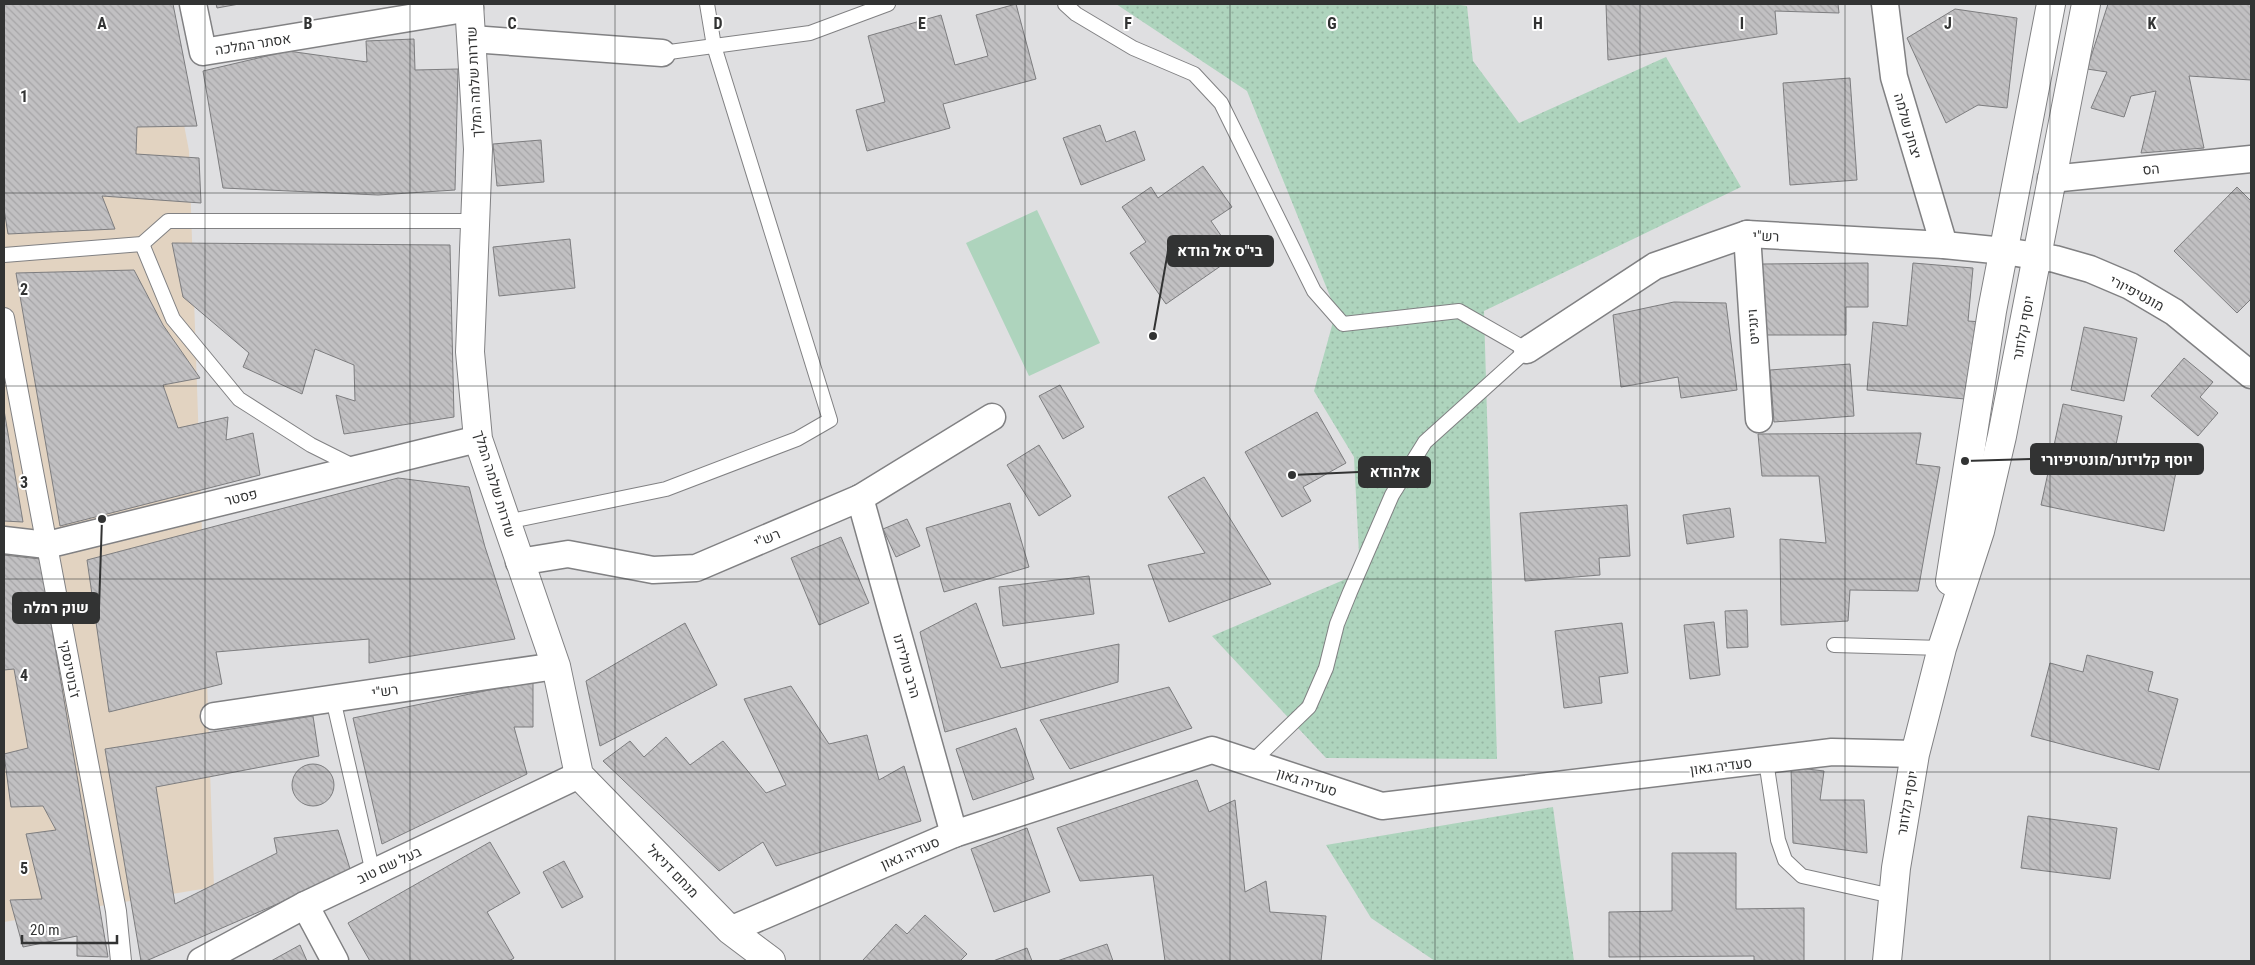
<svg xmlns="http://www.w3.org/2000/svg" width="2255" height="965" font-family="'Roboto Condensed',Heebo,sans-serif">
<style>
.commercial{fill:#e2d3c1}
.grass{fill:url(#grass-dots)}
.pitch{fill:#aed4bd}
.building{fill:url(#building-back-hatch);stroke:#7d7d7f}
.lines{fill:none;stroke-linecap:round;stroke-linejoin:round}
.service-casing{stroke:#818183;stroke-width:16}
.pedestrian-casing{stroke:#818183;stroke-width:22}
.minor-casing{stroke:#818183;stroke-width:29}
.tertiary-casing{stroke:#818183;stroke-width:30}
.secondary-casing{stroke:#818183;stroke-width:30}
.service{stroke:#fff;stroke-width:14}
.pedestrian{stroke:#fff;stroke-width:20}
.minor{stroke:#fff;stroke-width:26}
.tertiary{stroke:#fff;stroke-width:28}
.secondary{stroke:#fff;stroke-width:28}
.grid{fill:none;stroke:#323333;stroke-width:1;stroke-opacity:0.55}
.labels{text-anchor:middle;stroke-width:4;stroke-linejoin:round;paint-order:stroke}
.street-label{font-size:14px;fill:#323333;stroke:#fff}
.grid-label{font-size:16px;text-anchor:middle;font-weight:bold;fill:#323333;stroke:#fff;stroke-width:4;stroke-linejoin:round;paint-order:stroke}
.leader{fill:none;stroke:#323333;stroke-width:2}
.callout-dot{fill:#323333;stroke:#fff;stroke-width:2}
.callout{fill:#323333;stroke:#323333;stroke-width:2}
.callout-label{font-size:15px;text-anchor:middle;font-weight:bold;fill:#fff}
</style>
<defs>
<pattern id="grass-dots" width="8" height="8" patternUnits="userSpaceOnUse" patternTransform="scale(1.25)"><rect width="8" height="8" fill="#aed4bd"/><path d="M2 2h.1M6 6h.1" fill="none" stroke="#96b6a3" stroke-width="1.8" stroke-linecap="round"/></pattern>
<pattern id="building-back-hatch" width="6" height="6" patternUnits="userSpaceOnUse" patternTransform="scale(1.25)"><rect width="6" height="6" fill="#c1c0c2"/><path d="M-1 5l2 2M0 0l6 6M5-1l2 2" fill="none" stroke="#a6a5a7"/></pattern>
</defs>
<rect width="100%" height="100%" fill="#dfdfe1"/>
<polygon class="commercial" points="4,4 161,4 189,151 214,887 4,922"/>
<g class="grass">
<polygon points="1116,4 1454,4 1467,6 1473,61 1519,123 1666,57 1741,187 1484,311 1497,759 1326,758 1212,636 1360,573 1354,457 1314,391 1336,311 1247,91"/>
<polygon points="1553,807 1574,961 1435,961 1371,918 1326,845"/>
</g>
<polygon class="pitch" points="1037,210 1100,343 1029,376 966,243"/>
<g class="building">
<polygon points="4,4 173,4 197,126 137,127 136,154 199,158 201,203 102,196 115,229 8,234 4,209"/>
<polygon points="216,4 239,4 217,8"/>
<polygon points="1016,4 1036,79 943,104 950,128 867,151 856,110 885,102 868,36 941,15 955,65 988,56 976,15"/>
<polygon points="1606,4 1838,4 1839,13 1775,11 1777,34 1608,60"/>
<polygon points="2108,4 2251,4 2251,80 2189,76 2204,148 2141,153 2156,91 2131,96 2124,117 2091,108 2107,72 2087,69"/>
<polygon points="1955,9 2017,18 2007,108 1978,105 1946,123 1907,38"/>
<polygon points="414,39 415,70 458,69 455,190 378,195 223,188 203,71 288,51 367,62 366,41"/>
<polygon points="1850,78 1857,180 1790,185 1783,83"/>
<polygon points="1100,125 1106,142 1135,131 1145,160 1081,185 1063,138"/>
<polygon points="541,140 544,182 497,186 493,144"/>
<polygon points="1203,166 1232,207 1211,221 1235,256 1166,304 1130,253 1146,242 1122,207 1151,187 1158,198"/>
<polygon points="2237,187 2251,201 2251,299 2237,313 2174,251"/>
<polygon points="570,239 575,288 499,296 493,247"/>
<polygon points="172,243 450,245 454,417 344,434 336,395 355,401 354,365 315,349 302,394 243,367 249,353 183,297"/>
<polygon points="1868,263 1868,307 1846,307 1846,335 1762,335 1762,264"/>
<polygon points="1913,263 1973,268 1968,321 1983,322 1976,400 1867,390 1873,322 1907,326"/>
<polygon points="134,270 163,325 200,378 163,385 178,428 228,417 226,440 253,433 260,475 60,526 16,273"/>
<polygon points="1674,302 1726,303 1737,390 1681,398 1678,377 1621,387 1613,315"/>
<polygon points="2084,327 2137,338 2124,401 2071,390"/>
<polygon points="2184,358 2213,382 2200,397 2218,413 2198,436 2151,396"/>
<polygon points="1850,364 1854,416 1774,422 1770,370"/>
<polygon points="1060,385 1084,427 1063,439 1039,396"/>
<polygon points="2063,404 2122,416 2114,454 2177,467 2164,531 2041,505"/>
<polygon points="4,410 23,522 4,521"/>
<polygon points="1317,412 1346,463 1303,487 1311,501 1282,517 1245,452"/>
<polygon points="1921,433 1916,464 1940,467 1918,591 1850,590 1848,621 1781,625 1780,539 1826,543 1819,476 1762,476 1758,434"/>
<polygon points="1039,445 1071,496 1039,516 1007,465"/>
<polygon points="1204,477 1271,584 1169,622 1148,565 1205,553 1168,497"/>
<polygon points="398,478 469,487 485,547 515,639 369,663 369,639 216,652 222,684 109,712 87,560"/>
<polygon points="1010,503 1029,567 944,592 926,528"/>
<polygon points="1627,505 1630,556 1599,558 1600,575 1525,581 1520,513"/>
<polygon points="1730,508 1734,537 1687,544 1683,515"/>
<polygon points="907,519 920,546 896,557 883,529"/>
<polygon points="841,537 869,603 819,625 791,558"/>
<polygon points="4,555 40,559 108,957 77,956 77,936 23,947 10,900 42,899 26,834 56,830 43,806 11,807 4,754 28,748 14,669 4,670"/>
<polygon points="1089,576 1094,614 1003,626 999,587"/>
<polygon points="976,603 1001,668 1119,644 1118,682 945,732 920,632"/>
<polygon points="1747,610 1748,647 1727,648 1725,611"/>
<polygon points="1714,622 1720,675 1690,679 1684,625"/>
<polygon points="685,623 717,685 600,746 586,681"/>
<polygon points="1622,623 1628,673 1599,677 1602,703 1564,708 1555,631"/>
<polygon points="2087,655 2153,672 2148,691 2178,699 2159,770 2031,736 2050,663 2083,672"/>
<polygon points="533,681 533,727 514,727 527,774 382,844 353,718"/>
<polygon points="791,686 829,744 867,735 879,780 904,766 921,821 776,866 763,842 719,871 603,761 630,741 644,757 666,737 690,765 723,741 766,793 786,785 744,699"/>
<polygon points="1169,687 1192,728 1070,769 1040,720"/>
<polygon points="313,716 319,756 156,787 175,904 277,853 274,838 338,830 351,872 146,961 141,961 105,749"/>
<polygon points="1016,728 1034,779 973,800 956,749"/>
<circle cx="313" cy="785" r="21"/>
<polygon points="1791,767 1824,771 1820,800 1864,800 1867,853 1793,843"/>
<polygon points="1197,780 1209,812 1235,800 1245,892 1266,881 1270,912 1326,916 1321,961 1165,961 1153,875 1080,881 1057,828"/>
<polygon points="2028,816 2117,828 2110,879 2021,868"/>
<polygon points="1027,828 1050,892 994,912 971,849"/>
<polygon points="490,842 520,893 487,912 514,958 509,961 370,961 348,923"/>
<polygon points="1672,853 1736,853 1736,909 1804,908 1804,961 1754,961 1754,956 1609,957 1609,912 1672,911"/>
<polygon points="564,861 583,897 562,908 543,872"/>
<polygon points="925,915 967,954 960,961 865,961 863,960 896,924 907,934"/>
<polygon points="1107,944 1113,961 1057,961"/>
<polygon points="300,945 307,961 271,961"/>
<polygon points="1027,948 1032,961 993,961"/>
</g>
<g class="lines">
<defs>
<g id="service">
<polyline points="1065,4 1076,14 1133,48 1194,74 1221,103 1314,291 1343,324 1459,311 1527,350 1425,442 1392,495 1350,592 1337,624 1326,668 1309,707 1251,763"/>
<polyline points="662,53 810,33 888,4"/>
<polyline points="142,244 173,319 239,399 311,445 357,468"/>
<polyline points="4,255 142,244 168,221 475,221"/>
<polyline points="506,522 666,489 797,439 830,420 714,46 707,4"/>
<polyline points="1834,645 1942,648"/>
<polyline points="333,699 373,873"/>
<polyline points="1766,761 1778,840 1785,860 1802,876 1892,896"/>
</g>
<polyline id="pedestrian" points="4,318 116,911 121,961"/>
<g id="minor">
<polyline points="193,4 203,52 470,8"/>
<polyline points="1885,4 1894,77 1944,245"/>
<polyline points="472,39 662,53"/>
<polyline points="2051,179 2251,159"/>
<polyline points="1747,234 1759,419"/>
<polyline points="1527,350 1655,266 1747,234 1944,245 2004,251 2055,259 2090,269 2130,286 2174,312 2251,375"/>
<polyline points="860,498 954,834"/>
<polyline points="4,540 47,545 478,439"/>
<polyline points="519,562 568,554 653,570 696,568 860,498 992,417"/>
<polyline points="214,716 556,666"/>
<polyline points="305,905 335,961"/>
<polyline points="730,930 954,834 1212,750 1382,806 1832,752 1915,754"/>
<polyline points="201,961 305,905 579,775"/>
</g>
<polyline id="tertiary" points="469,4 478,149 470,352 478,439 556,666 579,775 730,930 771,961"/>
<g id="secondary">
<polyline points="1950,581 1992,311 2051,4"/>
<polyline points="1887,961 1896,868 1915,754 1942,648 1980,531 2002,436 2086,4"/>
</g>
</defs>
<use href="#service" class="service-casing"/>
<use href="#pedestrian" class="pedestrian-casing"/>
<use href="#minor" class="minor-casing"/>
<use href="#tertiary" class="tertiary-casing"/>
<use href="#secondary" class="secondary-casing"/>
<use href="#service" class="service"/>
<use href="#pedestrian" class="pedestrian"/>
<use href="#minor" class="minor"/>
<use href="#tertiary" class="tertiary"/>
<use href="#secondary" class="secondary"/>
</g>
<path class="grid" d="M205,4V961M410,4V961M615,4V961M820,4V961M1025,4V961M1230,4V961M1435,4V961M1640,4V961M1845,4V961M2050,4V961M4,193H2251M4,386H2251M4,579H2251M4,772H2251"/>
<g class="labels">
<g class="street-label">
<text transform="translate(253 44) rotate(-9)" y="5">אסתר המלכה</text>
<text transform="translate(474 82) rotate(-93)" y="5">שדרות שלמה המלך</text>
<text transform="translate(1908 126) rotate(74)" y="5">יצחק שלמה</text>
<text transform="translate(2151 169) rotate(-6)" y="5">הס</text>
<text transform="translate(1766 236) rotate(2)" y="5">רש"י</text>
<text transform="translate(2137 293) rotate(28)" y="5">מונטיפיורי</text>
<text transform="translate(1753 327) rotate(-94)" y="5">וינגייט</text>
<text transform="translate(2023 328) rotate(-79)" y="5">יוסף קלוזנר</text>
<text transform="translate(495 484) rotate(73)" y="5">שדרות שלמה המלך</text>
<text transform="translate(241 497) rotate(-14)" y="5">פסטר</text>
<text transform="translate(767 538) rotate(-23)" y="5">רש"י</text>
<text transform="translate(907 666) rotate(74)" y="5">הרב טולידנו</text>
<text transform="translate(70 669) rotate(79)" y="5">ז'בוטינסקי</text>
<text transform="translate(385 691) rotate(-8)" y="5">רש"י</text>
<text transform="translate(1721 766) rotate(-7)" y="5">סעדיה גאון</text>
<text transform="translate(1307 782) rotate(18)" y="5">סעדיה גאון</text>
<text transform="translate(1907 803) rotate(-80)" y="5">יוסף קלוזנר</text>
<text transform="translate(910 853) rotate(-23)" y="5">סעדיה גאון</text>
<text transform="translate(389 865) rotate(-25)" y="5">בעל שם טוב</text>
<text transform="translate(673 871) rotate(46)" y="5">מנחם דניאל</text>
</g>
</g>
<g class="grid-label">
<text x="102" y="29">A</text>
<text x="308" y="29">B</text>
<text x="512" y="29">C</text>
<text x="718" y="29">D</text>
<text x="922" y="29">E</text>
<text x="1128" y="29">F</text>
<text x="1332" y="29">G</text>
<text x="1538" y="29">H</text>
<text x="1742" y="29">I</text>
<text x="1948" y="29">J</text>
<text x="2152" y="29">K</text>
<text x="24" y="102">1</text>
<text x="24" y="295">2</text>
<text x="24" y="488">3</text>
<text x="24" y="681">4</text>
<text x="24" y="874">5</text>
</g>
<path class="leader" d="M1153 336L1168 251M1965 461L2031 459M1292 475L1359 472M102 519L99 608"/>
<g class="callout-dot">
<circle cx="1153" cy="336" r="5"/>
<circle cx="1965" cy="461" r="5"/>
<circle cx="1292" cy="475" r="5"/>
<circle cx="102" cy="519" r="5"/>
</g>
<g class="callout">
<rect x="1168" y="236" width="105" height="30" rx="5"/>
<rect x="2031" y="444" width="172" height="30" rx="5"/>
<rect x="1359" y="457" width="71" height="30" rx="5"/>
<rect x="13" y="593" width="86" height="30" rx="5"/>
</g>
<g class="callout-label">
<text x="1220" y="256">בי"ס אל הודא</text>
<text x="2117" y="465">יוסף קלויזנר/מונטיפיורי</text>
<text x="1395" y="477">אלהודא</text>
<text x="56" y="613">שוק רמלה</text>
</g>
<rect width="2255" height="965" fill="none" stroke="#323333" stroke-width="10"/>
<path d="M22 935v8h95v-8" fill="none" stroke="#323333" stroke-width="2.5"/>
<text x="30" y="935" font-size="15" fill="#323333" stroke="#ffffff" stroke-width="4" paint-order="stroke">20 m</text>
</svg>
